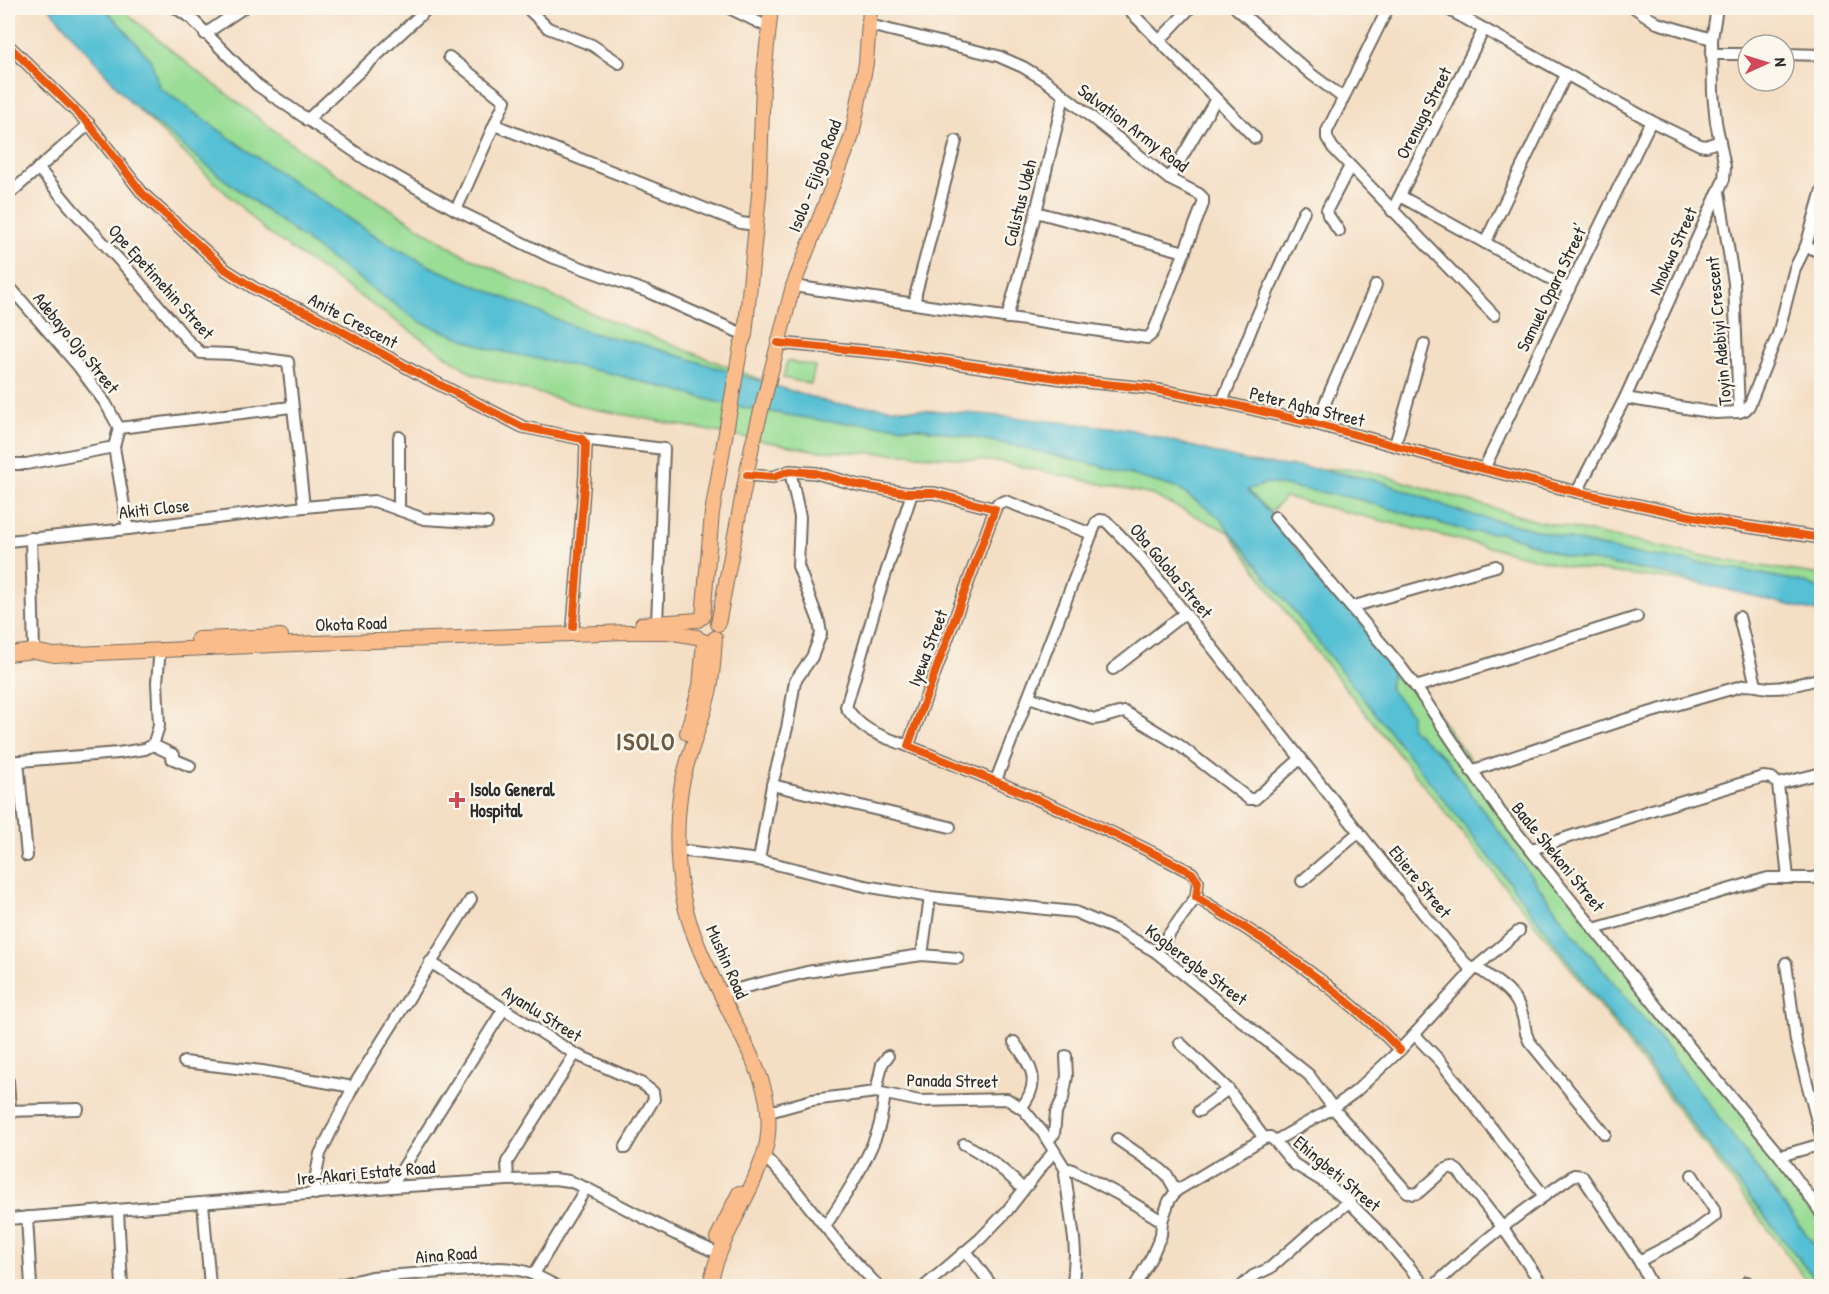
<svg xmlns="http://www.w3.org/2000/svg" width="1829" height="1294" font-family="'Patrick Hand',sans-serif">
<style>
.green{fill:#9add95;stroke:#628460;stroke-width:1.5}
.water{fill:#57c0d4;stroke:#417680;stroke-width:1.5}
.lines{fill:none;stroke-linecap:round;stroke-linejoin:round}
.minor-casing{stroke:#716a61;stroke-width:14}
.major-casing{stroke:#716a61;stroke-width:16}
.minor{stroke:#fff;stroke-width:10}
.major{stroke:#f9bc8a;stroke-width:14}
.cycleway-casing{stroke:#fbf7ec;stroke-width:11}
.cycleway{stroke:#e8590c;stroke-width:8}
.poi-dot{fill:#d1495b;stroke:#fbf7ec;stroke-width:2}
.labels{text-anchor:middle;stroke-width:5;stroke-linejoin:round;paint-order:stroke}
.street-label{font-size:18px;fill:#2b2b2b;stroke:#fbf7ec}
.poi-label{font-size:18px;font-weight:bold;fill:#2b2b2b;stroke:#fbf7ec;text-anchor:start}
.district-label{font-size:24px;font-weight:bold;letter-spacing:1.5px;fill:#6c5944;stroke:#fbf7ec}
</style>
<rect width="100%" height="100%" fill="#fbf7ec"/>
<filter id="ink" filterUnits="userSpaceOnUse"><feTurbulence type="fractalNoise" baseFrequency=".0167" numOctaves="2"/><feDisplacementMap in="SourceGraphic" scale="12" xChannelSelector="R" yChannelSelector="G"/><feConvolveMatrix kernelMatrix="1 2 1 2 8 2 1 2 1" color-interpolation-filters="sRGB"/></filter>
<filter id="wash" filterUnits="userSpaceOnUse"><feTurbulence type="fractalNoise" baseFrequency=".008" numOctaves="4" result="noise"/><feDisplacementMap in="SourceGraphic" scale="24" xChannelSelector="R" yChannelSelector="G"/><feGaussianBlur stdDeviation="1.35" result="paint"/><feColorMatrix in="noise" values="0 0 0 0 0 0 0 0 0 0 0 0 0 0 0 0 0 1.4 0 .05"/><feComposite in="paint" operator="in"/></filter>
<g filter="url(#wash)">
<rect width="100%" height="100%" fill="#f4dec4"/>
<g class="green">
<polygon points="105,8 120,8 193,68 305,154 458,252 571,305 777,386 728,372 638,343 587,332 431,267 382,241 269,166 159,87 151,60"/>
<polygon points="130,102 220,176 328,257 420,322 729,405 825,421 921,428 997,442 1097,465 1177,488 1218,516 1356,685 1496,865 1722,1163 1821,1286 1811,1286 1576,975 1298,629 1229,532 1152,495 1001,462 908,454 817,451 589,408 473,374 268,233"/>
<polygon points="787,361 815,366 811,384 783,378"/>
<polygon points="1318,469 1361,469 1537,521 1728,561 1821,575 1821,590 1803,582 1697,562 1629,553 1577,541 1521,526 1467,514 1380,481"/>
<polygon points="1267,482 1354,498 1470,532 1502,533 1565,556 1734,585 1821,613 1721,586 1570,567 1285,497 1270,513 1247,489"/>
<polygon points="1395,661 1431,706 1591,926 1778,1158 1821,1224 1821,1254 1656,1034 1572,932 1445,758 1411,728 1389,688"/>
</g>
<polygon class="water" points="49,8 105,8 151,60 159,87 269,166 382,240 431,267 587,332 638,343 833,404 978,414 1128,429 1249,462 1318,469 1380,481 1467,514 1521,526 1577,541 1629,553 1697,562 1803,582 1821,590 1821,613 1665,574 1565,556 1502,533 1470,532 1354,498 1267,483 1247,490 1270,513 1288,539 1395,661 1389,688 1411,713 1411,728 1445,758 1572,932 1656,1034 1821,1254 1821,1286 1722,1163 1496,865 1218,516 1177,488 1097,465 997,442 921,428 825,421 729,405 614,374 490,349 420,322 328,257 220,176 130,102"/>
</g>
<g filter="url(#ink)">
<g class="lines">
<defs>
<g id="minor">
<polyline points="176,8 192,19 257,85 367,160 456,210 549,256 648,292 745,335"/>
<polyline points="527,8 548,28 592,45 619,63"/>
<polyline points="729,8 768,27"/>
<polyline points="1127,8 1255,138"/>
<polyline points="1236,8 1311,74 1342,97"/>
<polyline points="1388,8 1327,131 1327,138 1333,148 1494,315"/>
<polyline points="1446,8 1651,121 1700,145 1706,146 1720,141"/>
<polyline points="1635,8 1657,23 1712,39"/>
<polyline points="869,25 998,56 1023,67 1046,81 1169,179 1199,194 1203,198 1203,204 1155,328 1152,334 1147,338 915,304"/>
<polyline points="205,34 243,8"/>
<polyline points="1160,40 1190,8"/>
<polyline points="8,45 89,124 143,194 226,270 254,288 277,300 313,315 415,372 523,427 582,439 586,444 585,475 573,627"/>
<polyline points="1711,54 1748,54"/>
<polyline points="1784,54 1822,55"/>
<polyline points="449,57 505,101 456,210"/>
<polyline points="307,120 428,8"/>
<polyline points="495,125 741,223 755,225"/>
<polyline points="38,168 73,210 133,275 189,342 201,353 231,354 288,362 304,507"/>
<polyline points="1169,179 1216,99"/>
<polyline points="1719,192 1734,283 1739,412 1745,410 1749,406 1778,334 1795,268 1806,246 1822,190"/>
<polyline points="8,195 89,124"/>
<polyline points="1400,196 1569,289"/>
<polyline points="1392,211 1484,29"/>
<polyline points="1036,212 1185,252"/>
<polyline points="1339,231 1328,215 1327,210 1350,166"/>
<polyline points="1485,243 1566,75"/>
<polyline points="1806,246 1822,253"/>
<polyline points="8,285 79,367 106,404 119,428 114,447 128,529"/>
<polyline points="793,286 915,304 916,293 956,141"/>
<polyline points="1007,318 1036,212 1064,96"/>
<polyline points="778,343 894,354 1076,381 1147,388 1222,402 1316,424 1444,459 1577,492 1722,523 1822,538"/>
<polyline points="1625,398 1716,413 1739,412"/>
<polyline points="1222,402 1253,325 1304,211"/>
<polyline points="1316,424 1376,285"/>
<polyline points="119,428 291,407"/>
<polyline points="399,437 399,510"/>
<polyline points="582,439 664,449 657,623"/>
<polyline points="1395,445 1424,344"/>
<polyline points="8,464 26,464 114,447"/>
<polyline points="1484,469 1569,289 1651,121"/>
<path d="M747,475L773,477L790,471L816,473L858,485L906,493H934L995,509L908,746C1005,784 1100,824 1192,873L1198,882L1196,897C1269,942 1340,988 1400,1050"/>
<polyline points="1577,492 1625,398 1724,179 1725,167 1716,122 1713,93 1712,39 1717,8"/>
<polyline points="995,509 997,504 1005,501 1092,534"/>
<polyline points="1275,517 1398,663 1416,687 1501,813 1668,1021 1780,1156 1822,1214"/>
<polyline points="31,538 34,651"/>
<polyline points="8,541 128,529 304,507 374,501 424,519 487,523"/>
<polyline points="1351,607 1496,566"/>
<polyline points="1739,617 1756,685"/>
<polyline points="1113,669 1185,613"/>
<polyline points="1416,687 1637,617"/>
<path d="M1029,697L1094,719C1105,718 1114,713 1125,712L1179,745L1249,799H1255L1301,758"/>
<polyline points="153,745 174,755 171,758 190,766"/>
<path d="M908,746C882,736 862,732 846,707L881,588L912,493"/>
<polyline points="18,761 27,856"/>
<polyline points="8,762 118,753 145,749 153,745 159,726 157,682 160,649"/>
<path d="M1471,771L1624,720L1745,685C1753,685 1760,687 1769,688C1786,689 1805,682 1822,678"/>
<polyline points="996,780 1096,523 1100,520 1106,521 1139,555 1423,913 1472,971"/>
<polyline points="1778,784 1822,773"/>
<polyline points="772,785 950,827"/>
<polyline points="1532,849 1652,810 1763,777 1772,778 1778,784 1788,878"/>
<polyline points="678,850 759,860 865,886 930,897 1075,912 1117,930 1156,952 1309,1075 1333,1108 1407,1192 1413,1194 1418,1193 1444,1170 1452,1167 1458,1171 1503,1228 1543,1286"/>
<polyline points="759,860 772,785 787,728 795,681 812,657 821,634 819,622 798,566 800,517 790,471"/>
<polyline points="1302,881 1359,832"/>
<polyline points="1594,929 1768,878 1813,878 1822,875"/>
<polyline points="1156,952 1196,897"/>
<polyline points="922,955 930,897"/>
<polyline points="430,962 575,1054 641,1083 653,1092 654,1099 625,1148"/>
<polyline points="1786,963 1796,1041 1822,1140"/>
<path d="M1476,967C1494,980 1516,991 1522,1014C1526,1025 1523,1029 1529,1041L1605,1134"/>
<polyline points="721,993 807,972 853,965 922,955 958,958"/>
<polyline points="1415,1035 1441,1062 1544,1196"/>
<path d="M1014,1042C1032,1067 1042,1082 1021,1108"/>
<polyline points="1180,1043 1228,1089 1264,1138"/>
<polyline points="184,1062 262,1071 353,1087"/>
<polyline points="8,1081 10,1111"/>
<polyline points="876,1092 882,1064 888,1056"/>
<polyline points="8,1111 78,1109"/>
<polyline points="1199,1111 1228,1089"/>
<polyline points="769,1112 812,1100 876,1092 920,1101 1007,1099 1024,1110 1043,1133 1066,1170 1070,1169 1118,1194 1162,1221"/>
<polyline points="1117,1139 1159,1168 1167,1175 1176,1191"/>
<polyline points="1048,1140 1054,1134 1056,1113 1063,1098 1067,1076 1066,1056"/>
<polyline points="1275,1141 1294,1164 1324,1182 1349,1202 1384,1237 1425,1286"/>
<path d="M964,1144C987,1155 1005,1171 1023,1189"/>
<polyline points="764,1156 791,1184 842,1248 878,1286"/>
<polyline points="1780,1156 1822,1144"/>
<polyline points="1066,1170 1065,1174 1074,1239 1075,1254 1073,1286"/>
<polyline points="508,1180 507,1162 575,1054"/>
<polyline points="391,1187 503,1010"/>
<polyline points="315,1194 315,1180 320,1154 353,1087 471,899"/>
<polyline points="203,1203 210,1286"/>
<polyline points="118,1211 122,1286"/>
<polyline points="27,1217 31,1286"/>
<polyline points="8,1219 391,1187 508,1180 554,1179 569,1181 586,1188 675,1234 711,1250"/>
<path d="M825,1226C845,1197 869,1159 879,1127C882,1116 883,1105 885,1094"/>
<polyline points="966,1251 992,1286"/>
<polyline points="1639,1261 1691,1234 1715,1216 1714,1209 1692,1175"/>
<polyline points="534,1274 586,1188"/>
<polyline points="1747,1282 1750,1286"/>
<path d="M335,1286L371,1277L499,1268C525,1269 534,1274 556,1286"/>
<polyline points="925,1286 980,1239 1007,1211 1054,1151"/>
<polyline points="1135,1286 1152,1256 1161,1235 1162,1221 1169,1201 1176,1191 1264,1138 1270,1137 1275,1141 1333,1108 1355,1092 1400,1050 1476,967 1519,931"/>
<polyline points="1242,1286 1253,1276 1270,1268 1312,1231 1349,1202"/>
<path d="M1434,1286C1476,1245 1525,1209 1574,1175L1582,1176L1639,1261L1652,1286"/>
</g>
<g id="major">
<polyline points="703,617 712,513 741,345 745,335 759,195 763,84 771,8"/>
<polyline points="642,624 698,620"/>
<polyline points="718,624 752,446 793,286 852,136 866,63 870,8"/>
<polyline points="198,639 281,636"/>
<polyline points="8,654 34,651 54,655 316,643 629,632 668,632 697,637"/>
<polyline points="687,733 700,686 704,641"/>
<polyline points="717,1238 739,1193"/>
<path d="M710,1286C716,1250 740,1212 755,1178C761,1163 767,1150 768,1134C772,1093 755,1063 737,1027C717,985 692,943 683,897C676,862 676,824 681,789C687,754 703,722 710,688C713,672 714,655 715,638"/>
</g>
</defs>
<use href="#minor" class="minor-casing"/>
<use href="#major" class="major-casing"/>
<use href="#minor" class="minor"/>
<use href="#major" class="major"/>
<defs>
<g id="cycleway">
<polyline points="8,45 89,124 143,194 226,270 254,288 277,300 313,315 415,372 523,427 582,439 586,444 585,475 573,627"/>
<polyline points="778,343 894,354 1076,381 1147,388 1222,402 1316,424 1444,459 1577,492 1722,523 1822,538"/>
<path d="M747,475L773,477L790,471L816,473L858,485L906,493H934L995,509L908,746C1005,784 1100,824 1192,873L1198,882L1196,897C1269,942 1340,988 1400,1050"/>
</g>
</defs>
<use href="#cycleway" class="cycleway-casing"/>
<use href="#cycleway" class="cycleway"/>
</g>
</g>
<path class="poi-dot" d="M454 791h6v6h6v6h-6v6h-6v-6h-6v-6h6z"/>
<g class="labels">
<g class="street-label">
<text transform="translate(1424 113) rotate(-63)" y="6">Orenuga Street</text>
<text transform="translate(1133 128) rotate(37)" y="6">Salvation Army Road</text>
<text transform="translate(815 176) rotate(-69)" y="6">Isolo - Ejigbo Road</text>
<text transform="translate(1020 203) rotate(-76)" y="6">Calistus Udeh</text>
<text transform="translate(1673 251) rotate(-66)" y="6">Nnokwa Street</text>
<text transform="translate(161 282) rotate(48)" y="6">Ope Epetimehin Street</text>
<text transform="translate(1552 288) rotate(-64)" y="6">Samuel Opara Street'</text>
<text transform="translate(353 321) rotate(28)" y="6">Anite Crescent</text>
<text transform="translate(1719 331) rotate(-95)" y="6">Toyin Adebiyi Crescent</text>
<text transform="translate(76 343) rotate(51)" y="6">Adebayo Ojo Street</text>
<text transform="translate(1307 407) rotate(14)" y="6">Peter Agha Street</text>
<text transform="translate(154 509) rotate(-6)" y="6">Akiti Close</text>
<text transform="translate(1171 571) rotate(50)" y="6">Oba Goloba Street</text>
<text transform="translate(351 624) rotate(-2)" y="6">Okota Road</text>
<text transform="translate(928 648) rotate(-69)" y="6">Iyewa Street</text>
<text transform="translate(1558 857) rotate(51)" y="6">Baale Shekoni Street</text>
<text transform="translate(1420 882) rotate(51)" y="6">Ebiere Street</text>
<text transform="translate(727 962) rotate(66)" y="6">Mushin Road</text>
<text transform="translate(1196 965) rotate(37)" y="6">Kogberegbe Street</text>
<text transform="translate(542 1014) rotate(32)" y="6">Ayanlu Street</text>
<text transform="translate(952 1081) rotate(1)" y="6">Panada Street</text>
<text transform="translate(366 1173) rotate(-5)" y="6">Ire-Akari Estate Road</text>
<text transform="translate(1337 1174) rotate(40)" y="6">Ehingbeti Street</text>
<text transform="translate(446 1255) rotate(-4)" y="6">Aina Road</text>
</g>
<g class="poi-label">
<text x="470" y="796">Isolo General<tspan x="470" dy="21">Hospital</tspan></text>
</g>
<g class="district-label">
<text x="646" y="750">ISOLO</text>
</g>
</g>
<rect width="1829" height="1294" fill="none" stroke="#fbf7ec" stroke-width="30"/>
<g transform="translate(1766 63) rotate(86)"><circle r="28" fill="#fbf7ec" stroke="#a8a59f" stroke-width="1.5"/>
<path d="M0-4.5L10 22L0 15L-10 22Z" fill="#d1495b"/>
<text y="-9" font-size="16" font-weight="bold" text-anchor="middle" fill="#2b2b2b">N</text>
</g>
</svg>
